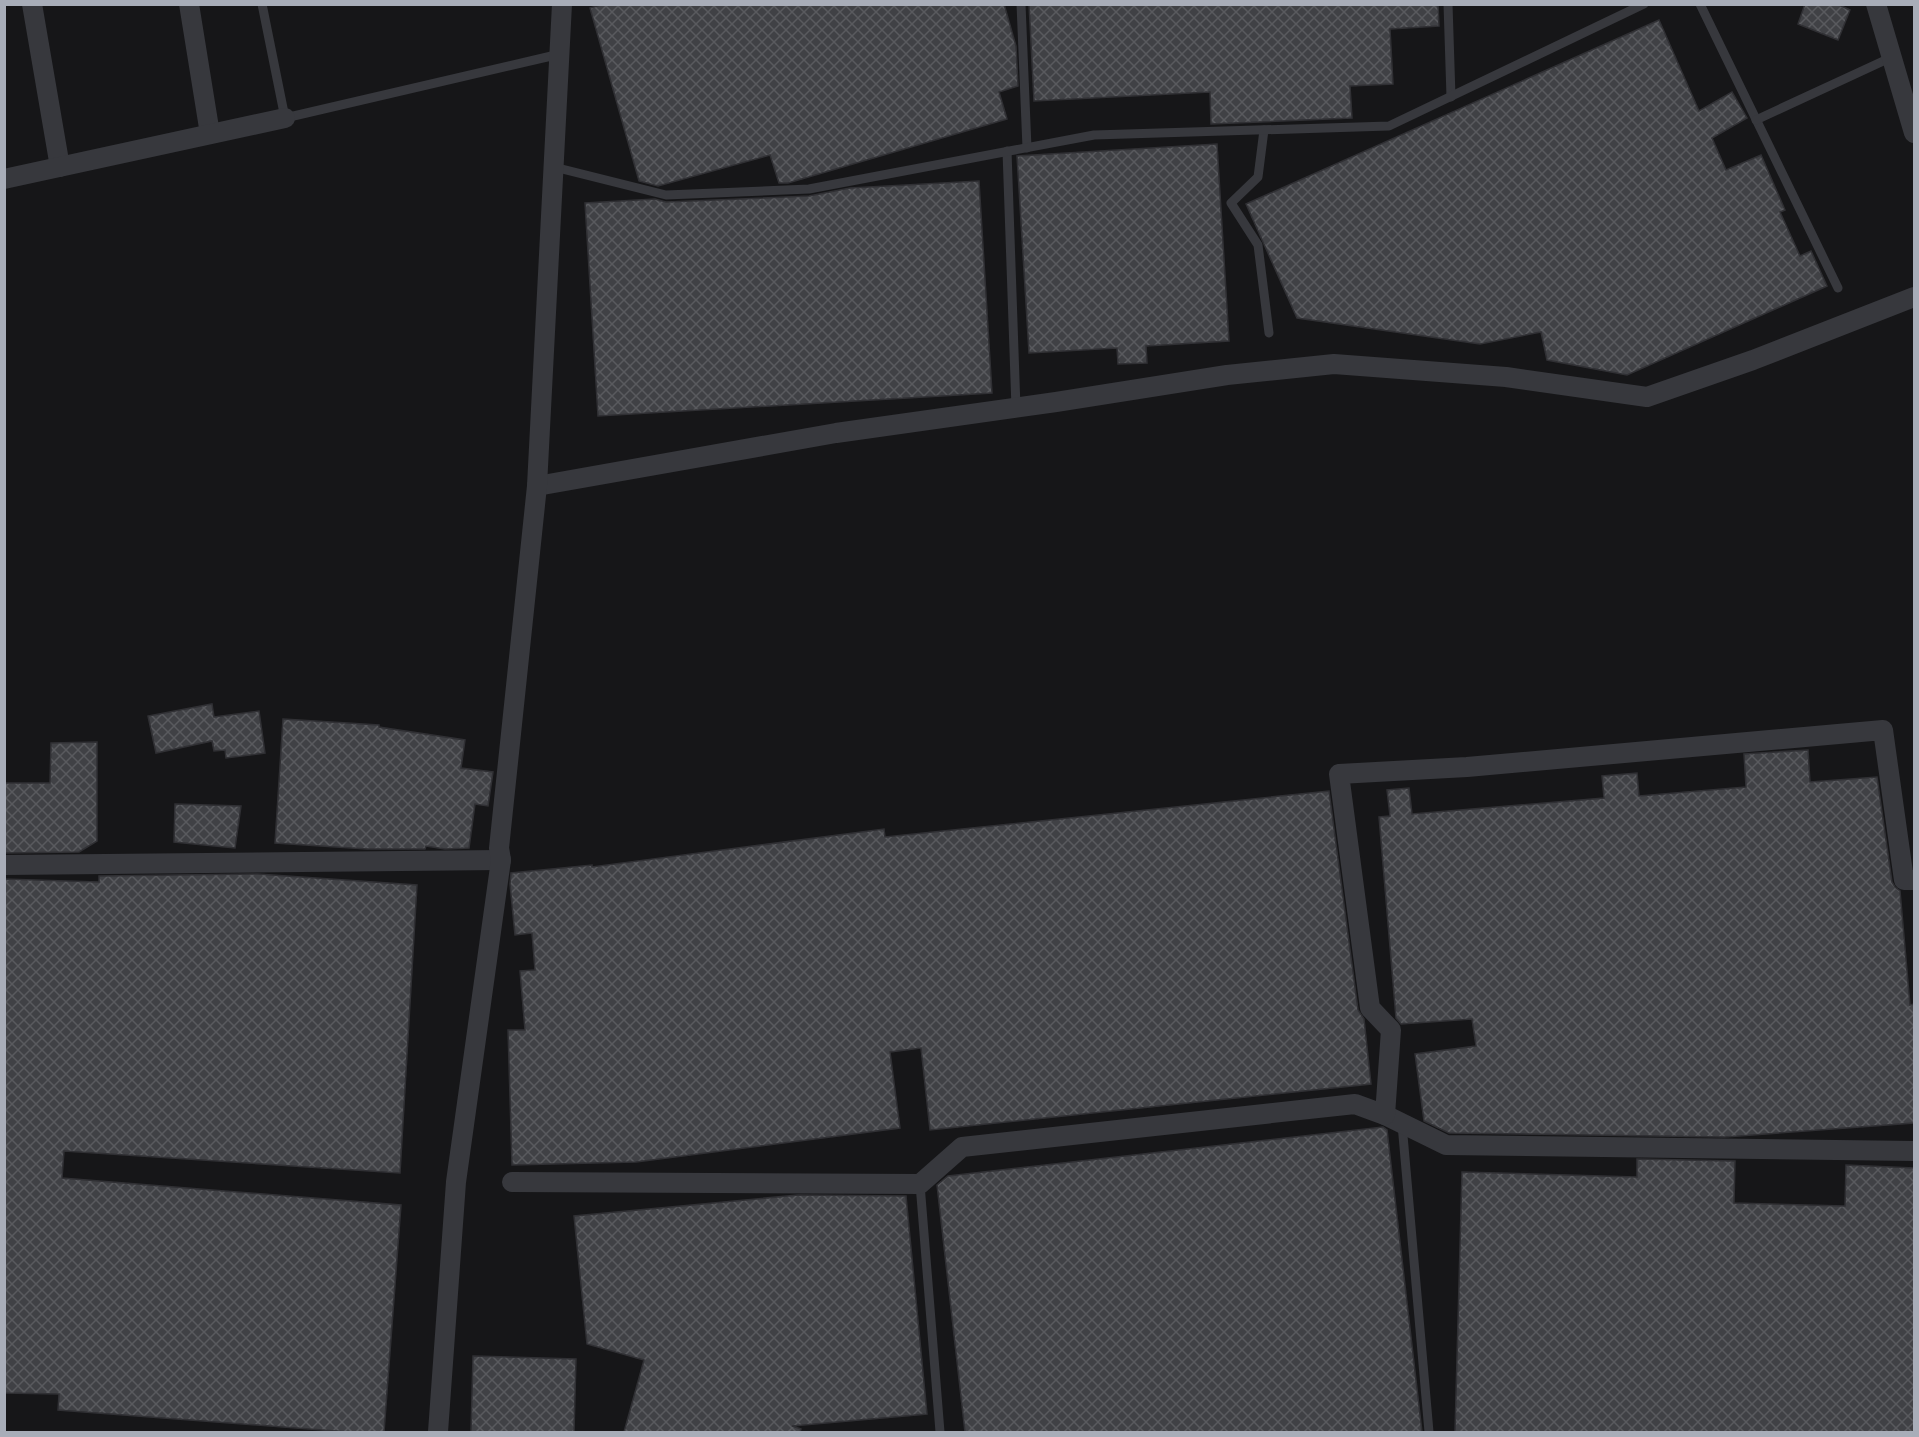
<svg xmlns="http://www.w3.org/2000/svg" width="1919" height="1437" font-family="'Fira Sans',sans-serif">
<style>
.building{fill:url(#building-cross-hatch);stroke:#303034;stroke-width:1.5}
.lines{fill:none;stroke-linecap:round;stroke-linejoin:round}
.lane{stroke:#37383d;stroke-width:9}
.street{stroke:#37383d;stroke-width:20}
</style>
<defs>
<pattern id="building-cross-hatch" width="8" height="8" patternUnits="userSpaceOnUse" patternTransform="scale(1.5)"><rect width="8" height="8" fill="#404145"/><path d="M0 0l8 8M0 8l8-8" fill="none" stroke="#595a5e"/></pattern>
</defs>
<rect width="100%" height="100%" fill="#161618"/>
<g class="building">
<polygon points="604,4 1004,4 1016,46 1018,86 999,92 1007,119 788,183 779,183 770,155 658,186 639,181 590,8"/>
<polygon points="1029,4 1438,4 1439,26 1390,29 1393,84 1350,86 1352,118 1211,124 1210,92 1034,101"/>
<polygon points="1805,4 1837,4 1850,10 1838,40 1798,24"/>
<polygon points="1659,20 1699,111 1732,92 1747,118 1712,138 1726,170 1761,155 1785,210 1780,212 1800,256 1811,251 1827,286 1627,375 1547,360 1541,332 1480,344 1297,318 1246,204"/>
<polygon points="1217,144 1229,341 1146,346 1147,363 1118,364 1117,348 1029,353 1017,156"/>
<polygon points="979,181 992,393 598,416 585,203 655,199 666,202 809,196 850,188"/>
<polygon points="212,704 214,717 259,711 265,753 226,758 225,750 214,751 212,741 156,753 148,716"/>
<polygon points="283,719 379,725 379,727 465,740 461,768 493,772 488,806 475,804 469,848 445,849 426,846 425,849 367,849 275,843"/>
<polygon points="97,742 97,841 79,852 4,853 4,783 50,783 51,743"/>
<polygon points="1808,750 1810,782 1877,777 1892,882 1895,887 1900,891 1910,1005 1914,1004 1914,1123 1725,1137 1449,1133 1424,1121 1415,1054 1476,1046 1472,1019 1401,1024 1396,1018 1379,817 1390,816 1387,790 1409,788 1412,814 1604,798 1602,776 1637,773 1639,796 1746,787 1744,754"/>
<polygon points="1329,791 1358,1010 1364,1019 1371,1084 930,1130 921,1048 890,1052 900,1128 636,1162 512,1165 508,1030 525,1030 520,971 535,970 532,933 515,935 510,884 511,873 592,865 592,867 884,829 885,837"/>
<polygon points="175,804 241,806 235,848 174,842"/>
<polygon points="258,874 417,885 400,1173 64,1151 62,1178 401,1205 384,1432 348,1432 58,1410 59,1394 4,1393 4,879 99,882 99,876"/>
<polygon points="1383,1127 1387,1130 1422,1432 965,1432 937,1185 948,1176"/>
<polygon points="1637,1159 1735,1161 1734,1203 1845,1206 1846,1165 1914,1168 1914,1432 1455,1432 1462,1172 1637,1177"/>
<polygon points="798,1195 906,1196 927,1414 792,1426 801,1429 800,1432 624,1432 644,1360 587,1344 574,1216"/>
<polygon points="473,1356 576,1359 574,1432 471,1432"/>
</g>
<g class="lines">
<g class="lane">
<polyline points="262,4 285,118 560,54"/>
<polyline points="1021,4 1027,148"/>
<polyline points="1448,4 1451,97"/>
<polyline points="1700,4 1838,288"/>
<polyline points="1756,120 1892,57"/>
<polyline points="1264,130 1258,177 1231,203 1258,245 1269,333"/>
<polyline points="1007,151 1016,408"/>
<polyline points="554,167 666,195 809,189 1094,135 1389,126 1644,4"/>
<polyline points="1402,1124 1429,1432"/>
<polyline points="920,1184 940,1432"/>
</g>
<g class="street">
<polyline points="32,4 60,167"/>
<polyline points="189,4 210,134"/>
<polyline points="1876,4 1914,133"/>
<polyline points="4,179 285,118"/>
<polyline points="537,486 836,433 1056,402 1227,375 1334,364 1506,377 1647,397 1753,360 1914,297"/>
<polyline points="4,865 501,860"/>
<polyline points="1385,1115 1446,1145 1914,1151"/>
<polyline points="512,1182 920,1184 962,1147 1355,1104 1385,1115 1391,1030 1370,1008 1339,774 1467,767 1883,730 1904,880 1914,880"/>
<polyline points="438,1432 456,1182 501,860 499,848 537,486 562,4"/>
</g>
</g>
<rect width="1919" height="1437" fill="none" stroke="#a8adb8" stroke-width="12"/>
</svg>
